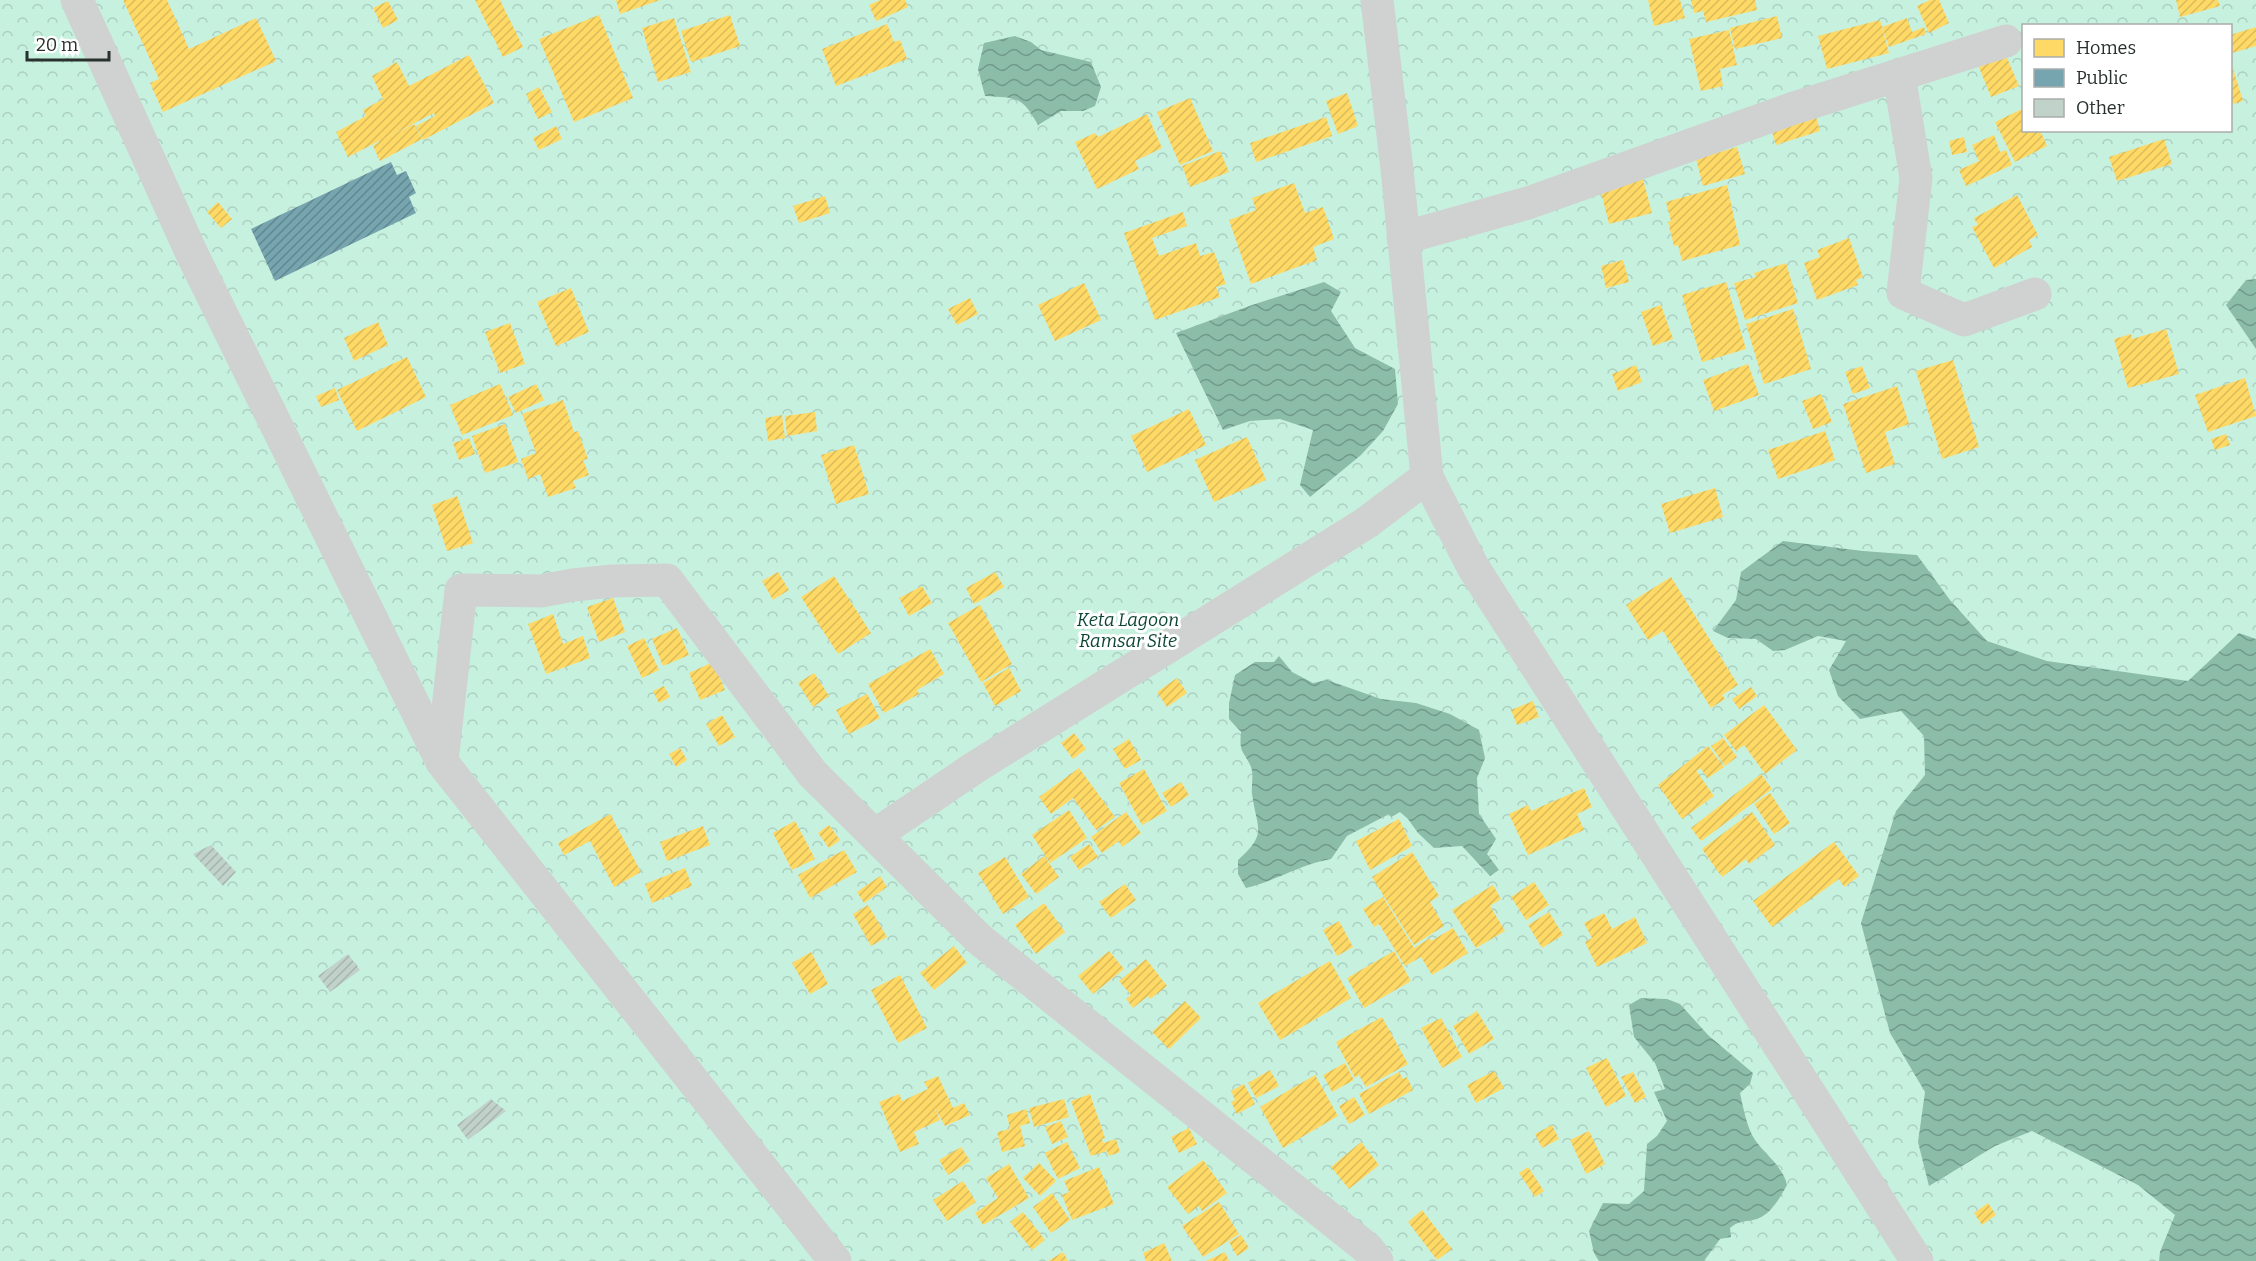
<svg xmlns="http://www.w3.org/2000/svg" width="2256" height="1261" font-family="Bitter,serif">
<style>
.park{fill:url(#park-crowns);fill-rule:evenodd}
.water{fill:url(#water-waves)}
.homes{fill:url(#homes-hatch)}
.public{fill:url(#public-hatch)}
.building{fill:url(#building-hatch)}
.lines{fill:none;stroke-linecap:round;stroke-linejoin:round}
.minor{stroke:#cfd2d1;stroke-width:33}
.labels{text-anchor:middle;stroke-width:6;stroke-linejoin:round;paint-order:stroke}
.park-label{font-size:18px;font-style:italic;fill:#0b4533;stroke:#fff}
</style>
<defs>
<pattern id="park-crowns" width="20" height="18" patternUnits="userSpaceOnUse" patternTransform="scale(1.5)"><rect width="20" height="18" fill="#c7f1df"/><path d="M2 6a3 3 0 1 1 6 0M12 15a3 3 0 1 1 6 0" fill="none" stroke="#abcfc0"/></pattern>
<pattern id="water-waves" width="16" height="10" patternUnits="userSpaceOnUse" patternTransform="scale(1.5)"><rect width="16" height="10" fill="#8bbda9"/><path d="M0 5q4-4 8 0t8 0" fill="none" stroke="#729a8a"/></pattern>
<pattern id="homes-hatch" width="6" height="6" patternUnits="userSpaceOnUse" patternTransform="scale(1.5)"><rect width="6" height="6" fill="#ffd966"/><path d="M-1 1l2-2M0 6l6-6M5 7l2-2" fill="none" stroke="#dbbb59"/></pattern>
<pattern id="public-hatch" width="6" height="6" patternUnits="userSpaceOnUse" patternTransform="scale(1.5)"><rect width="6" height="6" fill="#76a5af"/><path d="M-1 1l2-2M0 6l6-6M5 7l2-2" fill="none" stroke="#61878f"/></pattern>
<pattern id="building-hatch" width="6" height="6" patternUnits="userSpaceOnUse" patternTransform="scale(1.5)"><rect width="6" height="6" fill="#c0d2ca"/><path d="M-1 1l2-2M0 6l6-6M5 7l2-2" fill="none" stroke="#a5b5ae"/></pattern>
</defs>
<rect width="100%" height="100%" fill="#e5f2ec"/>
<path class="park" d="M0,0H2256V1261H0ZM2024,26H2230V130H2024Z"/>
<g class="water">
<path d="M1015,36L1031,42L1041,50L1091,62L1101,87L1095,106L1083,111H1061L1038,125C1022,96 1017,98 985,96L978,69L984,43Z"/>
<polygon points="2256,279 2256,349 2226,305 2246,280"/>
<polygon points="1324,282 1341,292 1331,311 1355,348 1395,369 1398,404 1383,431 1361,455 1310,497 1300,485 1313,430 1280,419 1250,421 1223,430 1176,333 1252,305"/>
<polygon points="1783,541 1863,551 1917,555 1950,600 1987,641 2047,661 2188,681 2239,633 2256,639 2256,1261 2159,1261 2160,1252 2175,1215 2138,1185 2032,1131 1995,1146 1929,1186 1918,1142 1925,1092 1890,1033 1861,923 1896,811 1925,775 1924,736 1901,711 1860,719 1838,696 1829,670 1846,641 1818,636 1785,650 1773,651 1756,639 1728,638 1713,631 1736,600 1741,572"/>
<path d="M1279,656L1292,672L1313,683L1327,680L1381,699L1416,703L1450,714L1479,730L1485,758L1477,778L1479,814L1496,839L1487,854L1499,870L1490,876L1462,846L1434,848L1418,833L1408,819L1400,812L1391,817L1389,814L1347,836L1331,859C1301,864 1276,881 1246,888L1238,874V860C1268,833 1257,830 1252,794C1251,786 1254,775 1251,767C1243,749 1239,754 1241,732L1229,719V703L1235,675L1255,662H1274Z"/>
<path d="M1641,998L1667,999L1680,1004L1708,1035L1753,1073L1750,1084L1740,1093C1743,1107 1746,1122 1752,1135C1762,1153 1783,1165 1787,1185C1779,1199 1770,1217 1753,1220C1743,1222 1738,1221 1730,1228L1731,1237L1720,1239L1704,1261H1599L1594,1253L1589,1231L1603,1203L1629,1204L1644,1191L1647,1144L1657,1136L1667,1121L1654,1092L1665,1089L1655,1063L1634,1037L1629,1005Z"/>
</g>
<g class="homes">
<polygon points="123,0 167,0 189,49 256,18 276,61 163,112 150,83 159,79"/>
<polygon points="475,0 500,0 523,47 503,57"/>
<polygon points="616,0 660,0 620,14"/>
<polygon points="880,0 905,0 908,7 876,21 869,5"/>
<polygon points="1648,0 1680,0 1685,18 1654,26"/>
<polygon points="1691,0 1755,0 1757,10 1706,22 1703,11 1694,13"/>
<polygon points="1930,0 1939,0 1949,23 1929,33 1917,6"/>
<polygon points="2176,0 2218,0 2220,6 2180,17"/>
<polygon points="388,1 398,20 383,28 373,8"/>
<polygon points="599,15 633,98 574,122 539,39"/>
<polygon points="730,15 740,46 691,62 681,31"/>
<polygon points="1777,16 1782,38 1735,49 1730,28"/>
<polygon points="674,18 691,72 658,82 642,28"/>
<polygon points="1907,18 1912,32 1924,27 1926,34 1889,47 1882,27"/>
<polygon points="1880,20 1889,53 1827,69 1818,36"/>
<polygon points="887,24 894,42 900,40 907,59 836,86 822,49"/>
<polygon points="2256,27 2256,46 2232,53 2230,35"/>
<polygon points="1729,30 1737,65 1720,69 1723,86 1701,91 1689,39"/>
<polygon points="2005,53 2019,86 1991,97 1978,65"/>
<polygon points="469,55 494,103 423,140 416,126 435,116 434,113 382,140 414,124 422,139 380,161 373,146 379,142 379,141 348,157 336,132 366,116 363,110 383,99 372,76 397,62 409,86"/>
<polygon points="2230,59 2243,101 2230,105"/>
<polygon points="539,87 552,112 538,119 526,94"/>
<polygon points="1347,93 1358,126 1338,134 1326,101"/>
<polygon points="1190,98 1213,151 1180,165 1157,112"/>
<polygon points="2024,108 2024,130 2040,130 2047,146 2015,162 1995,122"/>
<polygon points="1815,113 1820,131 1776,145 1771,128"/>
<polygon points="1147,114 1162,148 1135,161 1139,169 1097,189 1075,142 1095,133 1098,137"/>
<polygon points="1326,117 1332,136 1256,162 1250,143"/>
<polygon points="556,126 562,139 539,150 533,138"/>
<polygon points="1994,135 2000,152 2006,150 2012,165 1966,186 1959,170 1979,161 1972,145"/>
<polygon points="1964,137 1967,152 1952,155 1949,141"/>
<polygon points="2164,139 2172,164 2117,181 2109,157"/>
<polygon points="1737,147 1745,174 1703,186 1696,159"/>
<polygon points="1220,151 1229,172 1190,187 1182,166"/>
<polygon points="1642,176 1652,213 1609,224 1600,188"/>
<polygon points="1294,183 1305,213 1323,207 1334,239 1313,247 1317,260 1251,284 1229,220 1256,210 1252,198"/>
<polygon points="1727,185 1740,245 1682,261 1678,245 1674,246 1668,222 1671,221 1666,202"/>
<polygon points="2017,195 2038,235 2029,240 2032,247 1994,268 1972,227 1978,225 1974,218"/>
<polygon points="825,196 830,213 799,223 793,206"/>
<polygon points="218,202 232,219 221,228 207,212"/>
<polygon points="1183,212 1187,226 1152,238 1159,256 1196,243 1200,256 1214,252 1226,284 1216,287 1220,297 1155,320 1124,233"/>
<polygon points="1849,238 1863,277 1856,280 1858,285 1817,300 1804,263 1820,257 1817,250"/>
<polygon points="1623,260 1629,282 1606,288 1601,266"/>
<polygon points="1786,263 1798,303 1745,320 1734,283 1756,277 1754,273"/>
<polygon points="1726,282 1746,349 1702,362 1682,295"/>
<polygon points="1084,283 1101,320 1055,341 1038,305"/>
<polygon points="571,288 589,332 556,346 537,302"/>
<polygon points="970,298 978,314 957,325 948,309"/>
<polygon points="1661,305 1673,339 1653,346 1641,312"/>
<polygon points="1793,309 1811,369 1764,384 1746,324"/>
<polygon points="378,322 388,345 354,361 344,338"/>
<polygon points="510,323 525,364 500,373 485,332"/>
<polygon points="2166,329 2179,374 2128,388 2114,339 2131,334 2132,339"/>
<polygon points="407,357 426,397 357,431 337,390"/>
<polygon points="1953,360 1979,447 1942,459 1916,371"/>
<polygon points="1748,364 1759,395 1714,411 1703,380"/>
<polygon points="1636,365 1642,382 1618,391 1612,374"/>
<polygon points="1862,366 1870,388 1853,394 1845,372"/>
<polygon points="2245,378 2256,416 2208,432 2195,395"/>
<polygon points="500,384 513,415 462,435 450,405"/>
<polygon points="536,384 544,400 516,413 508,397"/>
<polygon points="1897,386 1909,424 1885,432 1895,464 1866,473 1843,404"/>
<polygon points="335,388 339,400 321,407 316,396"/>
<polygon points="1821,394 1832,422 1813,429 1802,401"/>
<polygon points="563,400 574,432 578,431 588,459 583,460 589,475 573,481 576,488 548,497 540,474 528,479 521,459 536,453 522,414"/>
<polygon points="1189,409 1206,445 1147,472 1131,436"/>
<polygon points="815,412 817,431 787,436 785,416"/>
<polygon points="782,415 785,438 768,441 765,418"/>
<polygon points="505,424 518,462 485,473 472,436"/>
<polygon points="1825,431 1835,460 1778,479 1768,450"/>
<polygon points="2226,434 2230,445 2215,450 2211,439"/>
<polygon points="1247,437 1266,480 1214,502 1195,460"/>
<polygon points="469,438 475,454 459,460 453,443"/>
<polygon points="854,445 869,494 836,504 821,455"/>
<polygon points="1715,488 1723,517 1670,533 1661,504"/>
<polygon points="457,496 473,543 447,551 432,505"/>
<polygon points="778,572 789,590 773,600 762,581"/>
<polygon points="995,572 1004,587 974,604 966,588"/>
<polygon points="834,576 871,633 838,654 801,597"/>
<polygon points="1671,577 1738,685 1722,695 1725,699 1711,708 1663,631 1648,640 1626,605"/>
<polygon points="922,586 932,603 909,616 899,598"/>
<polygon points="613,598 625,632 599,642 587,607"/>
<polygon points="980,605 1012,664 981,682 948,623"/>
<polygon points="553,614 563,644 583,636 590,658 546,674 528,624"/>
<polygon points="677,628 689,655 663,666 652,639"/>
<polygon points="644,638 659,670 642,678 627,646"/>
<polygon points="930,649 944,674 917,690 919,694 884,713 868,684"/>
<polygon points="713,662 725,690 700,700 689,673"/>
<polygon points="1009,668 1021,691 995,706 983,683"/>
<polygon points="814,673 829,696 813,707 798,683"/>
<polygon points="1177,678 1187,693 1167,707 1157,692"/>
<polygon points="664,686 670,697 659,703 653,691"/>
<polygon points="1751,687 1757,696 1739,709 1732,699"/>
<polygon points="867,694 880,718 849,734 836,710"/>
<polygon points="1533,701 1539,717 1517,725 1511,710"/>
<polygon points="1764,705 1797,750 1765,774 1744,745 1736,751 1724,735"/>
<polygon points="722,715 735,737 719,746 706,724"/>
<polygon points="1074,733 1086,749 1073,759 1061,743"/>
<polygon points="1723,738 1737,757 1725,766 1711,746"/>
<polygon points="1129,739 1141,760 1125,769 1113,749"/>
<polygon points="1708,746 1724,767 1708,778 1700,768 1697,771 1693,766 1714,796 1682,819 1658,785"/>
<polygon points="680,748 687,760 676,767 669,754"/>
<polygon points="1079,768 1115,817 1096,830 1073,798 1051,814 1039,797"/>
<polygon points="1144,769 1167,811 1142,825 1119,783"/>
<polygon points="1761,774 1772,789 1701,841 1691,828"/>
<polygon points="1181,782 1189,795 1171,807 1162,793"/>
<polygon points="1584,788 1592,807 1577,814 1584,830 1528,855 1509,814 1528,805 1531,811"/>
<polygon points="1770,793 1790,823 1774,834 1754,804"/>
<polygon points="1069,810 1087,838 1050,863 1032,835"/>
<polygon points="1126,812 1141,833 1122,847 1119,841 1102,853 1091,837"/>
<polygon points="1752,812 1775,845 1749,864 1746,859 1722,877 1702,849"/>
<polygon points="610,814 641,872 614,887 590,841 564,855 558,843"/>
<polygon points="1399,819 1412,846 1370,870 1356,841"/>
<polygon points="795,821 815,859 792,870 773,833"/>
<polygon points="829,825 840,840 829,848 818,833"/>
<polygon points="703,826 710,845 667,861 660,842"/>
<polygon points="1834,842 1859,876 1844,887 1839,879 1772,927 1753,901"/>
<polygon points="1089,844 1098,857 1079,870 1070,857"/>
<polygon points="844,850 857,872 810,898 798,875"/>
<polygon points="1412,852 1439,896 1430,902 1444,926 1414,945 1372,877"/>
<polygon points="1044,856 1059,877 1036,894 1021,874"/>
<polygon points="1005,857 1029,897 1003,914 978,873"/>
<polygon points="685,868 692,886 652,903 645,884"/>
<polygon points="880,876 887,887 864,903 857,892"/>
<polygon points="1534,882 1549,905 1526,920 1511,897"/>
<polygon points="1125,884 1136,900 1111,918 1099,902"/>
<polygon points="1493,885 1501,899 1490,906 1505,931 1476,948 1452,910"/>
<polygon points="1383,897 1414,948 1430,938 1431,941 1453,928 1468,953 1432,975 1421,957 1405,966 1379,924 1374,927 1363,909"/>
<polygon points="1044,903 1065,932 1036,954 1015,925"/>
<polygon points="868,905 887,937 871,946 853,914"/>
<polygon points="1549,912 1563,935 1542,948 1528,925"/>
<polygon points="1604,913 1612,929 1635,917 1647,943 1597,967 1585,942 1592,938 1584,923"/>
<polygon points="1339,921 1353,947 1337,956 1323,930"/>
<polygon points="954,946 967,963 934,990 920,973"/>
<polygon points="1109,951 1124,969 1093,994 1078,976"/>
<polygon points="1394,951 1411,981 1364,1008 1347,978"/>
<polygon points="811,952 828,984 810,994 792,963"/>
<polygon points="1146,959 1167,986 1150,999 1148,996 1133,1008 1126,999 1131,995 1119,981"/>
<polygon points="1330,961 1351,998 1280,1040 1258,1003"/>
<polygon points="900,975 927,1028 898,1043 871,990"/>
<polygon points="1185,1001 1201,1018 1169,1049 1152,1032"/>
<polygon points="1477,1011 1494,1039 1469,1054 1453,1026"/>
<polygon points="1382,1017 1408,1064 1366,1087 1359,1075 1355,1078 1336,1042"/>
<polygon points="1441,1018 1462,1057 1442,1068 1421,1028"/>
<polygon points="1607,1058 1626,1096 1606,1107 1586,1068"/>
<polygon points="1345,1063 1354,1080 1332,1092 1323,1075"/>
<polygon points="1270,1070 1279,1086 1256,1098 1248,1083"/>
<polygon points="1494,1071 1504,1088 1476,1103 1467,1085"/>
<polygon points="1399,1072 1403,1079 1407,1077 1413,1090 1369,1114 1359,1094"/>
<polygon points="1633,1072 1646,1097 1635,1103 1621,1077"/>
<polygon points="1315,1075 1338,1116 1283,1148 1260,1107"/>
<polygon points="938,1076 953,1108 964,1103 970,1115 945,1126 934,1106 940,1120 914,1132 919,1144 900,1152 879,1102 899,1094 902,1101 928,1089 924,1082"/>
<polygon points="1244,1084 1255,1104 1237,1114 1231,1102 1235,1100 1231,1091"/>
<polygon points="1090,1094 1105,1138 1102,1139 1103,1143 1116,1139 1120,1152 1109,1156 1107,1151 1091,1156 1071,1101"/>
<polygon points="1354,1097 1365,1115 1349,1124 1339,1106"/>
<polygon points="1064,1099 1069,1117 1034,1127 1029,1108"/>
<polygon points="1026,1109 1030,1123 1020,1126 1025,1146 1002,1152 997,1132 1010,1129 1007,1115"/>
<polygon points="1061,1121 1068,1137 1052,1144 1045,1127"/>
<polygon points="1552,1125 1559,1139 1542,1148 1535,1134"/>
<polygon points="1189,1128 1197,1144 1179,1153 1171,1137"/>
<polygon points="1589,1131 1605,1164 1586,1174 1570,1140"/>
<polygon points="1067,1142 1080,1168 1058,1179 1045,1153"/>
<polygon points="1361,1142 1379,1165 1349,1189 1331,1167"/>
<polygon points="961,1147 970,1161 948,1175 939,1160"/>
<polygon points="1203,1160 1227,1193 1202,1211 1199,1206 1188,1214 1167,1187"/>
<polygon points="1039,1163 1056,1181 1040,1196 1023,1178"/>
<polygon points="1009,1164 1029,1198 983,1225 975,1213 998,1198 986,1178"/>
<polygon points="1099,1167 1114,1204 1072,1220 1062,1195 1069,1192 1064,1181"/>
<polygon points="1528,1167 1544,1191 1535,1197 1519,1173"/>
<polygon points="963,1181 976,1202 947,1221 933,1200"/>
<polygon points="1052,1193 1070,1220 1051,1233 1033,1207"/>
<polygon points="1219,1202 1239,1234 1203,1257 1182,1226"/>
<polygon points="1988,1203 1996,1215 1982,1225 1974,1213"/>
<polygon points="1422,1210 1452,1249 1437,1260 1408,1222"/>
<polygon points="1023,1212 1045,1240 1032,1250 1010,1222"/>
<polygon points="1241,1235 1249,1248 1237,1256 1229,1242"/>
<polygon points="1164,1243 1172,1261 1146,1261 1143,1253"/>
<polygon points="1063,1252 1068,1261 1048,1261"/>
<polygon points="1225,1252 1229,1261 1206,1261"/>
</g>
<polygon class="public" points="391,162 397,175 406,171 416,193 409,197 416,213 275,281 251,229"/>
<g class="building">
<polygon points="211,845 236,872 223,886 193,854"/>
<polygon points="348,954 360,970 330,992 318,976"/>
<polygon points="491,1099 506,1111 468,1140 457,1125"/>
</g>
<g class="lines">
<g class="minor">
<polyline points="77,0 192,254 442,762 835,1261"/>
<polyline points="1899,75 1916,178 1903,293 1964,320 2035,294"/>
<polyline points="1403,238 1528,203 1794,108 2006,41"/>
<polyline points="1427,477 1473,567 1917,1261"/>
<polyline points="442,762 461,590 541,591 573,585 613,581 667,580 812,773 979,939 1368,1249 1377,1261"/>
<polyline points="875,835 974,768 1366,523 1427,477 1397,169 1377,0"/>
</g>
</g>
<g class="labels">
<g class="park-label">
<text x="1128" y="626">Keta Lagoon<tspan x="1128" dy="21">Ramsar Site</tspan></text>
</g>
</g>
<rect x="2022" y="24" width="210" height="108" fill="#ffffff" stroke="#a9adab" stroke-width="1.5"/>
<rect x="2034" y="39" width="30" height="18" fill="#ffd966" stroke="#a9adab" stroke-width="1.5"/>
<text x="2076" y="54" font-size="18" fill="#28312d">Homes</text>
<rect x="2034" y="69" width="30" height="18" fill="#76a5af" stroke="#a9adab" stroke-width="1.5"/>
<text x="2076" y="84" font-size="18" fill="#28312d">Public</text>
<rect x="2034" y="99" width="30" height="18" fill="#c0d2ca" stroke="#a9adab" stroke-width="1.5"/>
<text x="2076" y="114" font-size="18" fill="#28312d">Other</text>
<path d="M27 51v9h82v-9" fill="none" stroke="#28312d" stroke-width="3"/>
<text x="36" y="51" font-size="18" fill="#28312d" stroke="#ffffff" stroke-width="4.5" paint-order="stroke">20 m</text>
</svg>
